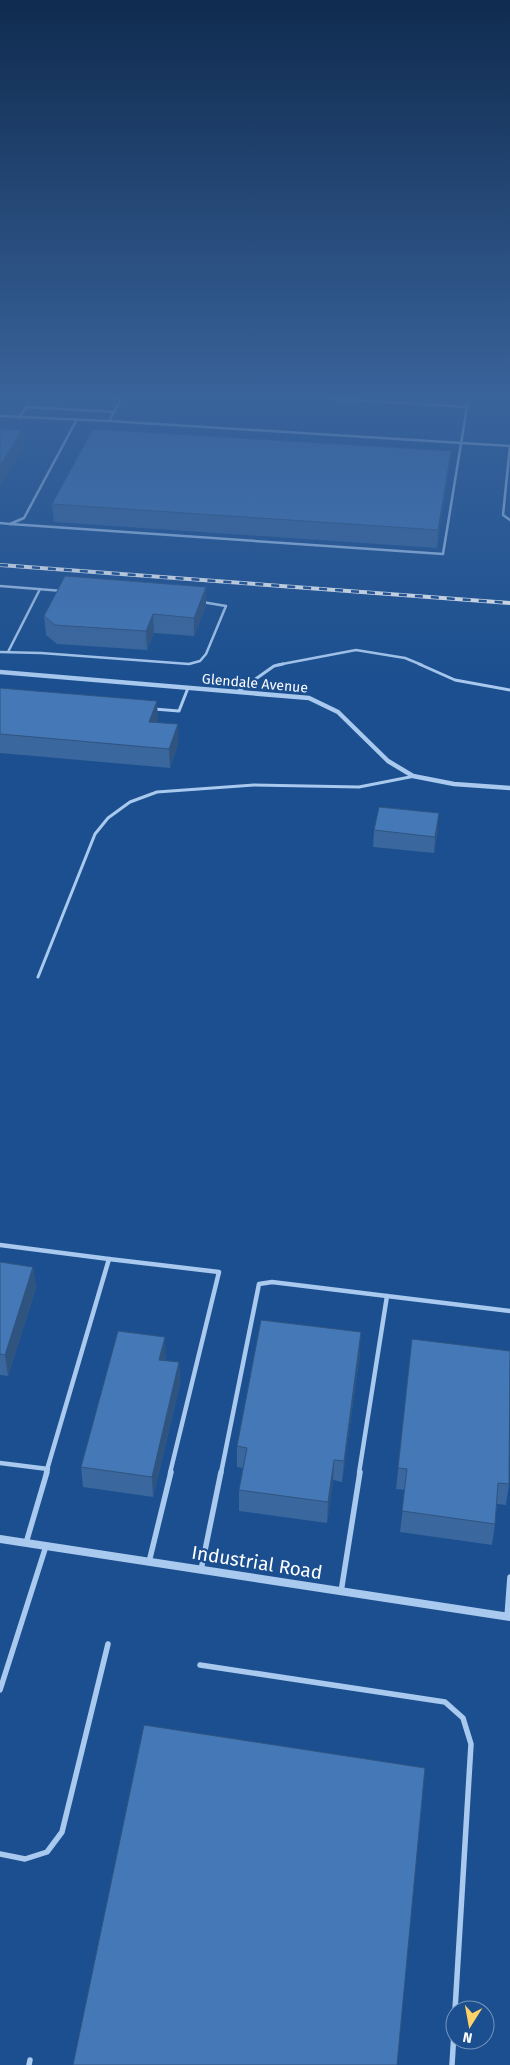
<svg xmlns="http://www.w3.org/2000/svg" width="510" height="2065" font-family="'Fira Sans',sans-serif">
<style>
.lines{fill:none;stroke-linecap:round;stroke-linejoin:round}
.lane-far3{stroke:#a9c9ee;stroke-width:2.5}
.lane-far2{stroke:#a9c9ee;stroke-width:3}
.lane-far1{stroke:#a9c9ee;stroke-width:4.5}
.lane{stroke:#a9c9ee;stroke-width:5.5}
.street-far1{stroke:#a9c9ee;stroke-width:4.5}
.street{stroke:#a9c9ee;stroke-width:8}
.rail-casing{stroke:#fff;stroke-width:4}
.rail{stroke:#1b4f8f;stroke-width:2.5;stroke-dasharray:8;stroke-linecap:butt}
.wall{fill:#3a679d}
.shaded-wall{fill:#305480}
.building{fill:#4478b7;stroke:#305480}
.labels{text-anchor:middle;stroke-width:4.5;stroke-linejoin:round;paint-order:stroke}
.far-street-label{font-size:14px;fill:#fff;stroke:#1b4f8f}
.near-street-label{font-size:19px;fill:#fff;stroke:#1b4f8f}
</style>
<rect width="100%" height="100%" fill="#1b4f8f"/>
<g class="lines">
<g class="lane-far3">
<polyline points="44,394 122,399"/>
<polyline points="26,407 34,394"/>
<polyline points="467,407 469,394"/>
<polyline points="0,416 109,421 124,394"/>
<polyline points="19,418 26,407 115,412"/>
<polyline points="109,421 510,446"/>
<polyline points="510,446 503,515 510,520"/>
<polyline points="0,523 10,524 24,518 76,421"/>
<polyline points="10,524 443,554 467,407 257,394"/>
<polyline points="0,586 63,591"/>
<polyline points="0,652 41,653 189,664 200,661 206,654 226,606 202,602"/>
<polyline points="8,652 40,589"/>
<polyline points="277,665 356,650 405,658 422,665"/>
</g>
<g class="lane-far2">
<polyline points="419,664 455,680 510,690"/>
<polyline points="237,692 274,666 283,664"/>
<polyline points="154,709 179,711 188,688"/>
<polyline points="38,977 95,834 108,818 130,802 157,792 254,785 359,787 415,776"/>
</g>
<g class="lane-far1">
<polyline points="0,1245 109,1259"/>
<polyline points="0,1463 48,1469"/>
<polyline points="46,1473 109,1259 219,1272 170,1473"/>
<polyline points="221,1473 259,1284 272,1282 510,1311"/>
<polyline points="359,1473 387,1296"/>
</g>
<g class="lane">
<polyline points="26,1543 47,1472"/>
<polyline points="149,1562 171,1472"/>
<polyline points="201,1570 221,1472"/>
<polyline points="341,1592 360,1472"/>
<polyline points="507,1617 510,1577"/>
<polyline points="200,1665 445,1702 463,1718 471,1744 455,2010"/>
<polyline points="0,1690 46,1546"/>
<polyline points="0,1854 25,1859 47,1852 62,1832 108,1644"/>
<polyline points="29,2065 30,2060"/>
<polyline points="452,2065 455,2016"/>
</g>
<polyline class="street-far1" points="0,672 309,698 338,712 388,761 413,776 454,784 510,788"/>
<polyline class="street" points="0,1539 510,1617"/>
<defs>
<polyline id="rail" points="0,565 510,603"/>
</defs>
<use href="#rail" class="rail-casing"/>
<use href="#rail" class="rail"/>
</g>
<g class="wall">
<polygon points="449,468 437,548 54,522 52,504"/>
<polygon points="206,606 194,636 154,633 147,650 57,644 46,635 44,616"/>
<polygon points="0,688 158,721 157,723 178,744 170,768 0,753"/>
<polygon points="438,829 434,853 373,847 374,830"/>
<polygon points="0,1262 33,1267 36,1288 8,1376 0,1375"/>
<polygon points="412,1339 509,1484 506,1505 497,1504 495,1524 492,1545 400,1532 405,1490 396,1489"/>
<polygon points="360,1353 342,1482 333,1480 327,1523 239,1511 239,1490 243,1468 237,1467 237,1446"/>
<polygon points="166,1358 165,1361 179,1362 180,1384 153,1497 83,1487 81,1467"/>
</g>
<g class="shaded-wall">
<polygon points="22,430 24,447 0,487 0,466"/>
<polygon points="451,451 449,468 437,548 438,530"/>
<polygon points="206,587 206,606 194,636 194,618"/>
<polygon points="153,614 154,633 147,650 146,631"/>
<polygon points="157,701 158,721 150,742 149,722"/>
<polygon points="178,724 178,744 170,768 169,749"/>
<polygon points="439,813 438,829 434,853 435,837"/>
<polygon points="33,1267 36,1288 8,1376 5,1355"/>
<polygon points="361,1332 360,1353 342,1482 344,1461"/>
<polygon points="165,1337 166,1358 160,1381 159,1360"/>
<polygon points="179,1362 180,1384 153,1497 152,1477"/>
<polygon points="334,1460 333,1480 327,1523 328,1502"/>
</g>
<g class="building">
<polygon points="0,429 22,430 0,466"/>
<polygon points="93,429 451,451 438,530 52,504"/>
<polygon points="65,576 206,587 194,618 153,614 146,631 55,625 44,616"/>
<polygon points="0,688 157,701 149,722 178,724 169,749 0,734"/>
<polygon points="379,807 439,813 435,837 374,830"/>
<polygon points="0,1262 33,1267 5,1355 0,1354"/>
<polygon points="261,1320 361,1332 344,1461 334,1460 328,1502 239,1490 247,1448 237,1446"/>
<polygon points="118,1331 165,1337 159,1360 179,1362 152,1477 81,1467"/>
<polygon points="412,1339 510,1351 509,1484 498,1483 495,1524 402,1511 407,1469 398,1468"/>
<polygon points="144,1725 425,1768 397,2065 73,2065"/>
</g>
<linearGradient id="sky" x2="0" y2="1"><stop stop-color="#0f2b4f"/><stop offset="0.58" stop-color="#39639b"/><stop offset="1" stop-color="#39639b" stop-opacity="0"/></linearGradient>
<rect width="510" height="684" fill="url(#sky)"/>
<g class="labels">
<g class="far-street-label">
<text transform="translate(255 683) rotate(5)" y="5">Glendale Avenue</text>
</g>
<g class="near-street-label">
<text transform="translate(257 1562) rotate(9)" y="7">Industrial Road</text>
</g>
</g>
<g transform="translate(470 2025) rotate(191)"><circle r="24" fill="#1b4f8f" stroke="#7695bc"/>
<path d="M0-4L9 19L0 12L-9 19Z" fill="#ffd166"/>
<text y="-8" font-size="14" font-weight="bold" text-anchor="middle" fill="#ffffff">N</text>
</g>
</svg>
